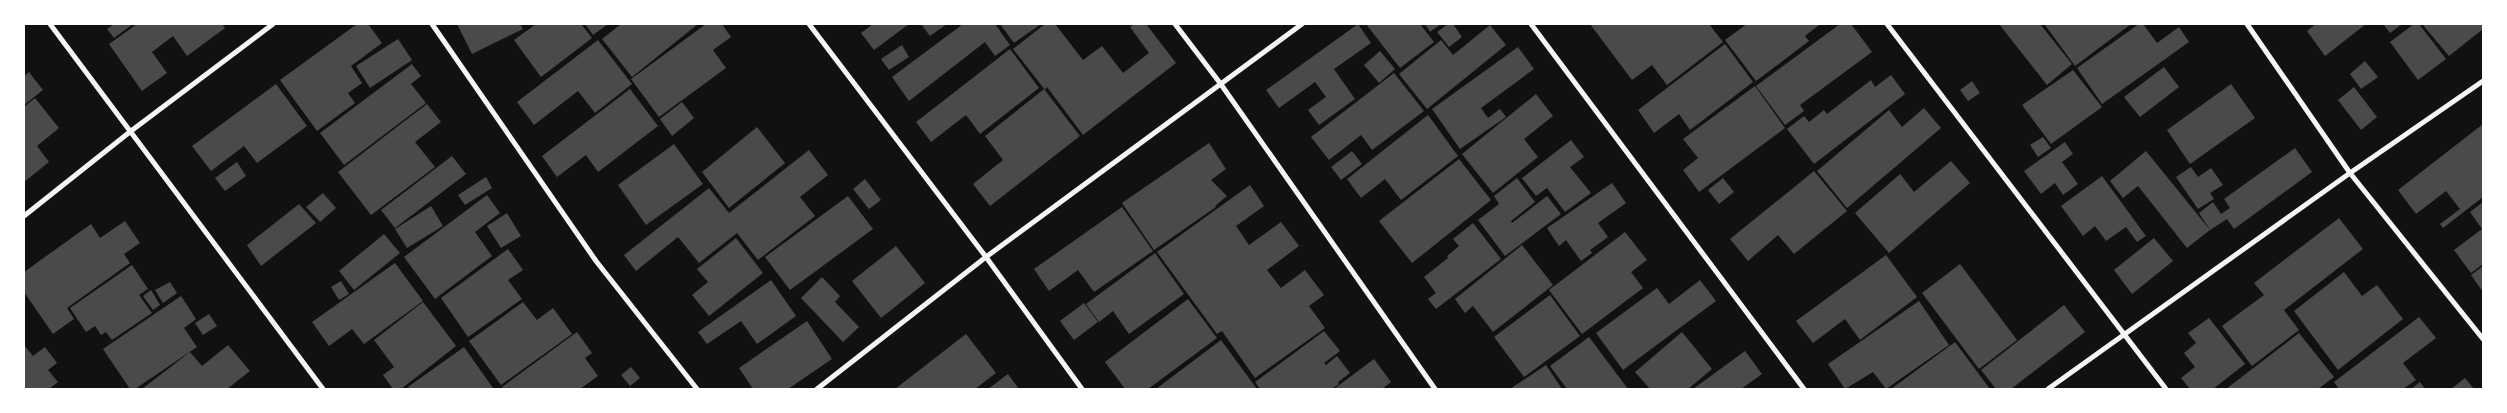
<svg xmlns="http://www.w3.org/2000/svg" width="2507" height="413" font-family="'Open Sans',sans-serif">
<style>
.building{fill:#4a4a4a}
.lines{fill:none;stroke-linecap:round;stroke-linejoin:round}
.minor{stroke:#f5f5f5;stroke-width:5}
</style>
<rect width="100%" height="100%" fill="#111"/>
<g class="building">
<polygon points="114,24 133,24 114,38 107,29"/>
<polygon points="137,24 222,24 225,28 187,56 173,36 152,52 167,73 142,91 109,44"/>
<polygon points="357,24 368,24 382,43 351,66 362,83 348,93 355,103 317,131 280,80"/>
<polygon points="457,24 520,24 523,29 472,54"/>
<polygon points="536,24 581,24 592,38 541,77 514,40"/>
<polygon points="585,24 608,24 593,35"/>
<polygon points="621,24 698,24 632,77 602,39"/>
<polygon points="706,24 722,24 731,37 713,50 726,68 659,117 631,79"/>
<polygon points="873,24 909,24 874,50 861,33"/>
<polygon points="921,24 947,24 930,36"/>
<polygon points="963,24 995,24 1010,45 995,56 985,42 909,101 892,77"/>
<polygon points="1000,24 1041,24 1014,43"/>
<polygon points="1045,24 1055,24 1083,60 1102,46 1123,73 1149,53 1130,27 1135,24 1146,24 1176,63 1083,135 1047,87 1045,90 1013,49"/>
<polygon points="1358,24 1371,43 1334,69 1355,99 1319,125 1308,110 1326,97 1315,82 1279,108 1266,90"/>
<polygon points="1366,24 1420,24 1434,42 1400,68"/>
<polygon points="1425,24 1441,24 1430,32"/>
<polygon points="1448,24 1453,24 1462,37 1449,47 1437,32"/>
<polygon points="1590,24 1709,24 1723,42 1667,85 1652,65 1632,80"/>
<polygon points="1747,24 1818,24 1819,25 1805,36 1809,41 1756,81 1725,40"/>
<polygon points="1840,24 1851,24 1872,52 1800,105 1804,111 1785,125 1756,86"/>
<polygon points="1999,24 2040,24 2072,64 2047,85"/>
<polygon points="2047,24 2131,24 2075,66 2045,25"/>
<polygon points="2139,24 2143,24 2157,43 2179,27 2189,42 2102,104 2077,68"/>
<polygon points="2316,24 2366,24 2325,56 2307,31"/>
<polygon points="2383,24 2402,24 2390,33"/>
<polygon points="2414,24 2419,24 2446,59 2418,80 2390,42"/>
<polygon points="2422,24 2483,24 2483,29 2449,56"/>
<polygon points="1490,25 1506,45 1427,109 1399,74 1441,40 1453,55"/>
<polygon points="398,39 412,60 370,88 356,66"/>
<polygon points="598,40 632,84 595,113 578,91 534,125 517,102"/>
<polygon points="1725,44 1753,82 1690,130 1679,114 1654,133 1638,110"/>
<polygon points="902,45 909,57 889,70 881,59"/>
<polygon points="1518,47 1534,69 1481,108 1488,118 1500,109 1506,117 1460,149 1432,109"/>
<polygon points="1010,49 1039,88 980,134 966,115 931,142 916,122"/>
<polygon points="1380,51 1395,69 1379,83 1364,65"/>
<polygon points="2365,61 2378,77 2361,89 2350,74"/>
<polygon points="412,64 421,76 411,84 426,103 344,165 320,133"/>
<polygon points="2164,67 2179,87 2140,117 2124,97"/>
<polygon points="2073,70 2102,107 2051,144 2022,105"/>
<polygon points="29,72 43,90 24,105 24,76"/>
<polygon points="1394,73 1424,111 1372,150 1361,135 1329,160 1311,137"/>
<polygon points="1891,75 1905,94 1814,164 1787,129 1804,116 1809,122 1824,110 1827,114 1871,80 1875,87"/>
<polygon points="1972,81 1980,93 1968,101 1960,90"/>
<polygon points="276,84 307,126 257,163 244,146 211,171 192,146"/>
<polygon points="2231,84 2255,118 2190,164 2167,130"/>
<polygon points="1755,86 1785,128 1699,192 1683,170 1698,158 1683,139"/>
<polygon points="2354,87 2377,117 2361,130 2338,100"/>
<polygon points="630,89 658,126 598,172 586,155 557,177 542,156"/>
<polygon points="1044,89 1080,136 990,206 973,184 1003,160 985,136"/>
<polygon points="1536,94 1553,116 1524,139 1538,157 1493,193 1462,154"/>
<polygon points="35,98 59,128 37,146 49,162 24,182 24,107"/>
<polygon points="682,102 694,118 672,136 660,119"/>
<polygon points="427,104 441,122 415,142 435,167 371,215 338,172"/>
<polygon points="1924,108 1941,128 1847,208 1817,171 1889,110 1902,127"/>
<polygon points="1428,115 1458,156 1401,200 1385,179 1361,198 1347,179"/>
<polygon points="2483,124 2483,197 2443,228 2440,224 2460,209 2446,191 2416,214 2398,190"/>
<polygon points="757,127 785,163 729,208 702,172"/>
<polygon points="2043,137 2051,148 2038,157 2030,145"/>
<polygon points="1571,140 1584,157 1570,167 1591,193 1565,212 1547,188 1536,196 1522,178"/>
<polygon points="2065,142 2073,154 2062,162 2078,184 2063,195 2055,183 2041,194 2024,171"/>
<polygon points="1209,143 1226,169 1211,180 1227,196 1215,206 1216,207 1154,250 1122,203"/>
<polygon points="674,144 703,184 646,225 618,185"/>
<polygon points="2295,148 2312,172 2234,229 2227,219 2210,230 2199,213 2213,202 2221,214 2230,208 2224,199"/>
<polygon points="809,150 828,175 800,197 815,216 758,260 737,233 699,263 678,237 636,271 624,255 709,188 729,213"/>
<polygon points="1352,151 1362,164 1341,180 1331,167"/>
<polygon points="2146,151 2210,230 2187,248 2138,186 2123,198 2110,181"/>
<polygon points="452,156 466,174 395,228 381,210"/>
<polygon points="1459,159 1491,200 1412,263 1379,221"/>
<polygon points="1951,161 1970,183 1889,253 1855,213 1900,174 1914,192"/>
<polygon points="237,162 246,176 225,191 215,178"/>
<polygon points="2191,167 2198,177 2211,168 2223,185 2210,193 2214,199 2198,209 2176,177"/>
<polygon points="1814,171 1847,211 1794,254 1778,235 1748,261 1730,239"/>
<polygon points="2102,176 2146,236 2137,242 2126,227 2106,241 2095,226 2083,236 2061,206"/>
<polygon points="486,177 492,188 465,205 458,195"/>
<polygon points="1517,178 1535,202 1511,221 1512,223 1547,196 1561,214 1505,256 1478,220 1499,204 1494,196"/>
<polygon points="1723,178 1734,192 1719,204 1708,190"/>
<polygon points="865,179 881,200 869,209 853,189"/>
<polygon points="1612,183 1626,203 1598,223 1608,237 1590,250 1592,253 1581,261 1566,240 1559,246 1547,228"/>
<polygon points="1250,185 1264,206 1236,226 1249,245 1281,222 1299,246 1267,270 1281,288 1305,270 1324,295 1309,306 1325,328 1255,378 1222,331 1217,334 1157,252"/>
<polygon points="323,193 336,208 320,222 306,207"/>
<polygon points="487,195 500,213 475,232 492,256 435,299 404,257"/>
<polygon points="848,196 873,229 790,290 765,257"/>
<polygon points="2483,202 2483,264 2471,273 2454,250 2482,229 2470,212"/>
<polygon points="299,204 316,223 261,266 247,245"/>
<polygon points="431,206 443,226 407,248 395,229"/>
<polygon points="1122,207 1153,251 1094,292 1078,270 1049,291 1034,269"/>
<polygon points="507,213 521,236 501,248 487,226"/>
<polygon points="2339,218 2363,249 2284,310 2299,330 2252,366 2222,326 2264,295 2254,283"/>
<polygon points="125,221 140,243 124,254 130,263 67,308 74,319 53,334 24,292 24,272 91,224 100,238"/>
<polygon points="1473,223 1501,259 1436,309 1428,299 1436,293 1424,277 1448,258 1447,256 1459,246 1453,239"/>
<polygon points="1625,232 1647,260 1631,272 1643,288 1582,334 1549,290"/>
<polygon points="384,234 400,253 354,290 339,271"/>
<polygon points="736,238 763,273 709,316 692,295 708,282 697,269"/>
<polygon points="2154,238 2173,261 2132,294 2114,270"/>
<polygon points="1522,245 1553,285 1493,332 1473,306 1465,313 1455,299"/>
<polygon points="896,246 925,283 881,318 852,281"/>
<polygon points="508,249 523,270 508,280 522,299 468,337 441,298"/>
<polygon points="1155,253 1184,294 1129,334 1113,311 1099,322 1086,304"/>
<polygon points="1886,255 1917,297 1860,340 1845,319 1813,343 1796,321"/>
<polygon points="395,263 423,301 364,344 352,329 329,346 312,322"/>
<polygon points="1960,264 2017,340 1979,369 1922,293"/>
<polygon points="132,265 148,289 139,295 152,313 112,340 106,332 101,335 95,326 86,332 70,308"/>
<polygon points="2483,266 2483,292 2471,275"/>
<polygon points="2344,272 2362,296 2377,285 2403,319 2338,370 2294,311"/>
<polygon points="822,277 840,296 835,302 859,327 843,342 801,298"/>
<polygon points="771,280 796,316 757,344 741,321 707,344 698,332"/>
<polygon points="1700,280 1716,301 1623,370 1596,333 1657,288 1669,304"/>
<polygon points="341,281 349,294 339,300 331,287"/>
<polygon points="170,282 177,293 163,303 155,290"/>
<polygon points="151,290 160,305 153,310 143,296"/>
<polygon points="1550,295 1580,336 1524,377 1494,337"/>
<polygon points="181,296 196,319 184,328 197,347 135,389 130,389 103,349"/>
<polygon points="1188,299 1217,338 1148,389 1125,389 1105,362"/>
<polygon points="1919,301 1949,345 1886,389 1873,372 1845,389 1828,364"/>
<polygon points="423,302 456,346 401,389 393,389 383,375 394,367 374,340"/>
<polygon points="523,302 537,320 553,308 572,334 501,385 469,341"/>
<polygon points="1084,303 1098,322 1074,340 1060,321"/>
<polygon points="2064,305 2085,332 2011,389 1996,389 1981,370"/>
<polygon points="209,314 217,326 203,335 195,323"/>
<polygon points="2419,317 2436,338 2403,363 2416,380 2403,389 2339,389 2334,382"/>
<polygon points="2209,318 2245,364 2213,389 2190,389 2181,378 2195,367 2184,353 2196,343 2188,333"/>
<polygon points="807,321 832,359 788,389 753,389 739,368"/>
<polygon points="1324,331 1340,351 1324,363 1326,365 1337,356 1350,373 1338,382 1339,384 1332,389 1260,389 1255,382"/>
<polygon points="577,332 592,353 585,358 598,376 580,389 504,389 502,387"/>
<polygon points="1682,332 1712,369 1688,389 1650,389 1635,372"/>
<polygon points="2299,333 2334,377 2318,389 2226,389"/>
<polygon points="966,334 996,373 975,389 895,389"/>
<polygon points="1589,337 1628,389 1567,389 1550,366"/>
<polygon points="1221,340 1257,389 1156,389"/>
<polygon points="1955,342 1990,389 1891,389"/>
<polygon points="24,345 33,356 45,347 57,363 48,370 58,382 49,389 24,389"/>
<polygon points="228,345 250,371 227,389 142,389 190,352 202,366"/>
<polygon points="464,347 493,388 410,389 408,387"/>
<polygon points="1745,351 1762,374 1741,389 1693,389"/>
<polygon points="1374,359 1391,382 1382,389 1334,389"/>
<polygon points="1546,365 1562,389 1510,389"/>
<polygon points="631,367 640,378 630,386 621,375"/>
<polygon points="1008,374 1019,389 988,389"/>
<polygon points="2465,378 2474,389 2451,389"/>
<polygon points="2420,382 2425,389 2411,389"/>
</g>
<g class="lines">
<g class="minor">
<polyline points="50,24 323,389"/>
<polyline points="432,24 596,261 697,389"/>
<polyline points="809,24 986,257 1082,389"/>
<polyline points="1175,24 1220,83 1435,389"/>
<polyline points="1531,24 1804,389"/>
<polyline points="1887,24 2166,389"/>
<polyline points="2247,24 2350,173 2483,339"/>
<polyline points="24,216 131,131 273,24"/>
<polyline points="817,389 986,257 1302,24"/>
<polyline points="2048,389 2350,173 2483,81"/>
</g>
</g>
<rect width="2507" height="413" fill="none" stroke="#ffffff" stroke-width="50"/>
</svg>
